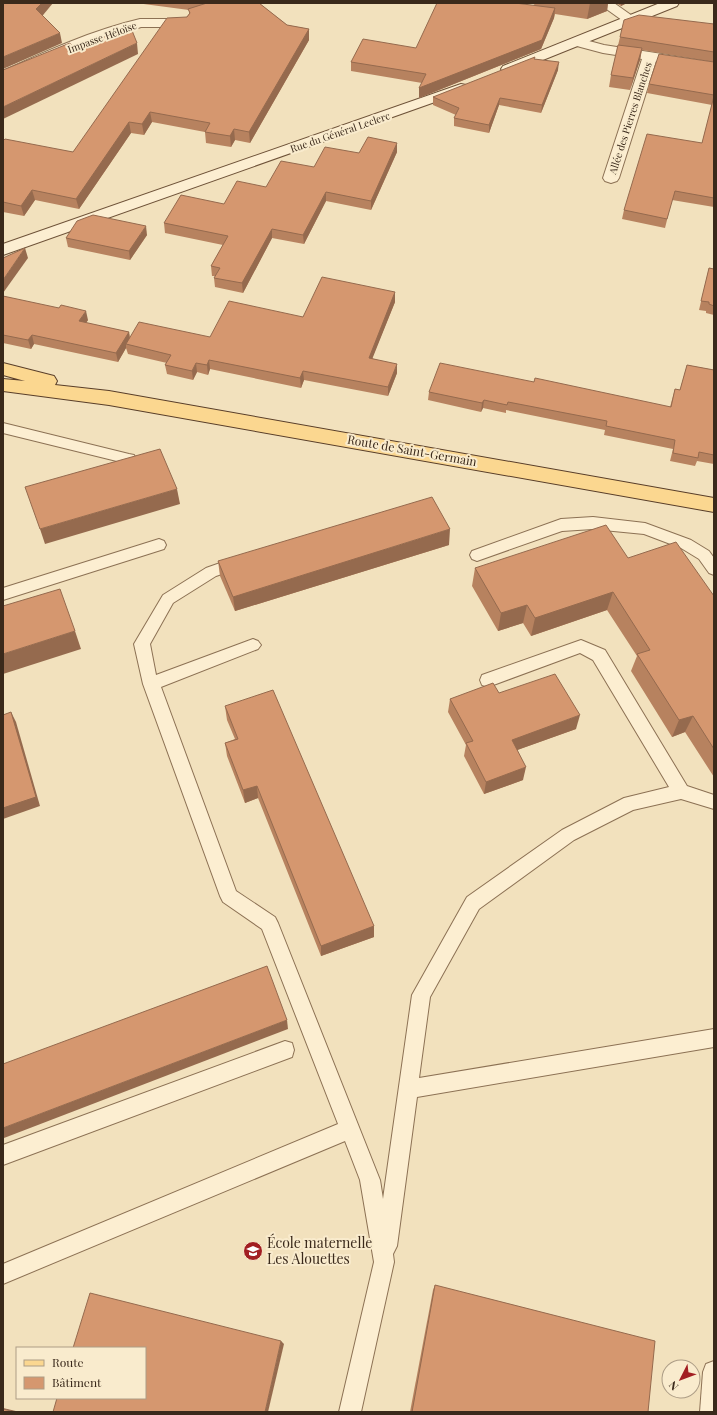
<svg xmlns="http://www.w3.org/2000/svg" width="717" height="1415" font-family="'Playfair Display',serif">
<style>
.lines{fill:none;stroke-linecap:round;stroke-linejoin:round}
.lane-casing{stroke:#8c7154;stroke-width:2}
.street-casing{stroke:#8c7154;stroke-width:2}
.secondary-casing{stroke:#6e5238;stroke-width:2}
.primary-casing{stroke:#593e29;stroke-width:2}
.lane{fill:#fceed1;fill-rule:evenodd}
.street{fill:#fceed1;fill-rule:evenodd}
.secondary{fill:#fceed1;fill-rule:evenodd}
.primary{fill:#fbd790;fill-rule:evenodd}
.wall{fill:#b7825f}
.shaded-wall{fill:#956a4e}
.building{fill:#d5976f;stroke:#956a4e}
.labels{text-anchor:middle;stroke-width:4;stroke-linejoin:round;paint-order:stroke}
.far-street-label{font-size:10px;fill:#3a291b;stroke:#f9ebcd}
.street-label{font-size:12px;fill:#3a291b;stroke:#f9ebcd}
.near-poi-label{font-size:14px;fill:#3a291b;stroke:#f9ebcd;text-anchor:start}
</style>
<rect width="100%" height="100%" fill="#f2e1bd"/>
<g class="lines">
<defs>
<g id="lane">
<polygon points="3,423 129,454 134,455 136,459 134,463 129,464 3,433"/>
<polygon points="593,517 645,523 691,540 709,551 714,558 714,575 709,573 699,559 681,548 644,534 593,529 562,531 477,561 472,559 470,555 472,551 561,519"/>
<polygon points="159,539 164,541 166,545 164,549 3,600 3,588"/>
<polygon points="240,556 245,558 247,562 245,566 216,576 173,603 150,644 156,675 253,639 258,641 261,645 258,649 161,687 236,891 275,917 278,923 380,1180 383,1199 412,995 467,897 562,830 624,798 669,787 593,660 580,653 488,687 482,685 480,680 482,675 581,640 605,650 687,786 714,795 714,809 681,799 633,810 574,840 479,909 430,997 419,1078 714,1029 714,1047 417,1097 397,1246 393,1254 394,1262 361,1412 339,1412 374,1262 360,1180 345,1141 3,1284 3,1264 338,1124 262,929 223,902 220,896 143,684 134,644 163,595 206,568"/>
<polygon points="285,1041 292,1043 294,1050 292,1057 3,1165 3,1145"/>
<polygon points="714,1361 714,1412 700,1412 703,1372 706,1364"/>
</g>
<g id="street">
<polygon points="598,3 614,3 638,20 636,23 626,23"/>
<path d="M140,19H183L188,20L190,23L188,26L183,27H141L100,41L3,81V71C46,51 93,30 140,19Z"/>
<polygon points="578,38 604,45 714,62 714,70 656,61 619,178 617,181 611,183 605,181 603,178 642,59 603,53 573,45 571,42 573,39"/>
</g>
<g id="secondary">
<polygon points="660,3 679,3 677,6 513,72 503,72 501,69 503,66"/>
<polygon points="461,84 466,85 468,88 466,91 3,255 3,244"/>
</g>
<polygon id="primary" points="3,363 54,376 57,381 55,385 109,391 714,498 714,512 109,405 3,391 3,379 25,381 3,375"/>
</defs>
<use href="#lane" class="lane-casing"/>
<use href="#street" class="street-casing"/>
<use href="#secondary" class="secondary-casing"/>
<use href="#primary" class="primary-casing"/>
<use href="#lane" class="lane"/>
<use href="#street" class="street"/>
<use href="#secondary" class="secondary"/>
<use href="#primary" class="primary"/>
</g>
<g class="wall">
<polygon points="136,3 259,3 287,25 309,29 309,40 250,143 235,140 231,147 206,143 205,132 152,122 144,135 131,133 79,209 35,200 24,216 3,212 3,141 73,152 189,14 189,10"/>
<polygon points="532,3 608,3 607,11 587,19 555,14 554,18 541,49 419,98 422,83 351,71 351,62 416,48 536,6"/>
<polygon points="616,3 627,3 621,6"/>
<polygon points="714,24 714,62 642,50 640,60 630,90 609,87 611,75 620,37"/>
<polygon points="535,59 558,70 541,113 499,105 489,133 454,126 454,118 456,115 433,105 433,97"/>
<polygon points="714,62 714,207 672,200 665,228 622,219 624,210 702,143 712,105 647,93 649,84"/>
<polygon points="397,152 371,210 326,201 304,244 272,238 243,293 215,287 214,278 215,276 212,276 211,266 223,245 165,233 164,223 224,204 314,167 359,153"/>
<polygon points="147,235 130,260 68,247 66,238"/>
<polygon points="709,268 714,269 714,315 706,313 706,311 699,310"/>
<polygon points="395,292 395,302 372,358 397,373 388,396 304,380 301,388 210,369 208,375 197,372 193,380 167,374 165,365 167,363 128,354 126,348 118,362 34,344 31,349 3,343 3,296 88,320 86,323 129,332 130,338 210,337 303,317"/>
<polygon points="687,365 714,370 714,464 697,461 695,466 670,461 673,449 604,435 605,430 506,410 506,413 483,408 481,412 428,400 429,392 534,382 670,407 675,389 680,390"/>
<polygon points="449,545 235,611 220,576 218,561"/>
<polygon points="628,558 714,596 714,777 685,732 672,737 631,671 637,656 607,610 531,636 523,623 498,631 472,586 475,568"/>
<polygon points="499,693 576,729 517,750 523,780 484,794 464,756 466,745 448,712 450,699"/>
<polygon points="225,706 374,926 374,937 321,956 258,798 245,803 227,756 225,743 235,739 227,720"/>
<polygon points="435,1285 648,1412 410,1412 433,1290"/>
</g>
<g class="shaded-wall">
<polygon points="42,3 53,3 39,20 36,9"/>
<polygon points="590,3 608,3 607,11 587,19"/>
<polygon points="621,3 627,3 621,6"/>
<polygon points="555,8 554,18 541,49 419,98 419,88"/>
<polygon points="309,29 309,40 250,143 249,132"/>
<polygon points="60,33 62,43 3,69 3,57"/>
<polygon points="137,43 138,54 3,119 3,107"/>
<polygon points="642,48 640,60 630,90 633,78"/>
<polygon points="559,62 558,70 541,113 542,105"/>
<polygon points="500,98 499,105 489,133 489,125"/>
<polygon points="150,112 152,122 144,135 142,124"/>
<polygon points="129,122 131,133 79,209 76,199"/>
<polygon points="234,129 235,140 231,147 230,136"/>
<polygon points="397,143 397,152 371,210 371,201"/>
<polygon points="32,190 35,200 24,216 21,206"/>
<polygon points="326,192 326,201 304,244 303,235"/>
<polygon points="146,226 147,235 130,260 129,251"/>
<polygon points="272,229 272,238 243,293 242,283"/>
<polygon points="25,248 28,258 3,293 3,280"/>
<polygon points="395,292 395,302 369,367 369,358"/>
<polygon points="86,311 88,320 81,330 79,321"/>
<polygon points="129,332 130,341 126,344 126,348 118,362 116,353"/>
<polygon points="32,335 34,344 31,349 28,340"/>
<polygon points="209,360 210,369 208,375 207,365"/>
<polygon points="196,363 197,372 193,380 192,371"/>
<polygon points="397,364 397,373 388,396 388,387"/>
<polygon points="303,371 304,380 301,388 300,378"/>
<polygon points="484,400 483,408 481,412 482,403"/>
<polygon points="177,489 180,504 45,544 40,529"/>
<polygon points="450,529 449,545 235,611 233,597"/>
<polygon points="613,592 607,610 531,636 535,618"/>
<polygon points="527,605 523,623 498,631 501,613"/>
<polygon points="75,631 81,649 3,674 3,654"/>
<polygon points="11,712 16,722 40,806 3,819 3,808"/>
<polygon points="580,715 576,729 509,753 512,740"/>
<polygon points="693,716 685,732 672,737 679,720"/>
<polygon points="526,767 523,780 484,794 486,782"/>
<polygon points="257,786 258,798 245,803 243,790"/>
<polygon points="374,926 374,937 321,956 321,946"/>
<polygon points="287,1020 288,1029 4,1138 3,1137 3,1128"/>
<polygon points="281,1341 284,1344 268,1412 265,1412"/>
<polygon points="3,1408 20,1412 15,1412 3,1409"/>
</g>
<g class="building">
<polygon points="3,3 42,3 36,9 60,33 3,57"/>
<polygon points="207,3 259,3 287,25 309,29 249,132 234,129 230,136 205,132 210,123 150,112 142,124 129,122 76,199 32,190 21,206 3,202 3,141 5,139 73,152 167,18 187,17 190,13 188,9"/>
<polygon points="437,3 515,3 555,8 542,40 419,88 426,74 351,62 363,39 416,48"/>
<polygon points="639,15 714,24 714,52 620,37 624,20"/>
<polygon points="131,28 137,43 3,107 3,70 70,43 73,47"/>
<polygon points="618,45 642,48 633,78 611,75"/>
<polygon points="659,54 714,62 714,95 649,84"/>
<polygon points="535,57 534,59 559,62 542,105 500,98 489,125 454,118 459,108 433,97"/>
<polygon points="714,96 714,198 675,191 667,219 624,210 647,134 702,143"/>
<polygon points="368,137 397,143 371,201 326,192 303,235 272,229 242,283 214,278 220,268 211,266 228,236 164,223 181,195 224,204 237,181 266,187 281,161 314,167 325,147 359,153"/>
<polygon points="93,215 146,226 129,251 66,238 77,221"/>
<polygon points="25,248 3,280 3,258"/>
<polygon points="709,268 714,269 714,306 709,304 709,302 701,301"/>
<polygon points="322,277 395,292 369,358 397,364 388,387 303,371 300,378 209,360 207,365 196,363 192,371 165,365 171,355 126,344 139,322 210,337 229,301 303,317"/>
<polygon points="3,296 59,308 61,305 86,311 79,321 129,332 116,353 32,335 28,340 3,335"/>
<polygon points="440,363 534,382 535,378 671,407 675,389 680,390 687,365 714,370 714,455 699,452 698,458 673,453 675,440 606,426 607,421 508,402 507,405 484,400 482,403 429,392"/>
<polygon points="160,449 177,489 40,529 25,487"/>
<polygon points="432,497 450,529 233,597 218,561"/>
<polygon points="606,525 628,558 676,542 714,596 714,749 693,716 679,720 637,654 650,650 613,592 535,618 527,605 501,613 475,568"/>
<polygon points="60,589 75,631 3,654 3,606"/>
<polygon points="555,674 580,715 512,740 526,767 486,782 466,743 473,741 450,699 493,683 499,693"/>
<polygon points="273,690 374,926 321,946 257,786 243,790 225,743 238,739 225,706"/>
<polygon points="11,712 36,797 3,808 3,715"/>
<polygon points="267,966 287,1020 3,1128 3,1064"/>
<polygon points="435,1285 655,1341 648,1412 412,1412"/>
<polygon points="90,1293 281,1341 265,1412 53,1412 57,1398 145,1398 145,1348 73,1348"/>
<polygon points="3,1409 15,1412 3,1412"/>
</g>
<defs>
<symbol id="school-disc" viewBox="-11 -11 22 22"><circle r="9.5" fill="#a21e22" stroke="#f9ebcd"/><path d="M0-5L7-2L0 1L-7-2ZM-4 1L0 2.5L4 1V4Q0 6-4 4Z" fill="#fff"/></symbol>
</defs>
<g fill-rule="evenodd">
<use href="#school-disc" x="242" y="1240" width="22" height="22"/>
</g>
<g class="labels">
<g class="far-street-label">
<text transform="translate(102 37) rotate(-20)" y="4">Impasse Héloïse</text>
<text transform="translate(630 118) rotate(-72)" y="4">Allée des Pierres Blanches</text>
<text transform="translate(340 132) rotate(-19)" y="4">Rue du Général Leclerc</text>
</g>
<g class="street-label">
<text transform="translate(412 451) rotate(10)" y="4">Route de Saint-Germain</text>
</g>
<g class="near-poi-label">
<text x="267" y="1248">École maternelle<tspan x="267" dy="16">Les Alouettes</tspan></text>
</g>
</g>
<rect width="717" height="1415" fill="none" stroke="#3a291b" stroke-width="8"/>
<rect x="16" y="1347" width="130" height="52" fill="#f9ebcd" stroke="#ad9d86"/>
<rect x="24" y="1360" width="20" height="6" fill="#fbd790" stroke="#ad9d86"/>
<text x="52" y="1367" font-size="12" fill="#3a291b">Route</text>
<rect x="24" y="1377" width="20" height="12" fill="#d5976f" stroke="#ad9d86"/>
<text x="52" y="1387" font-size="12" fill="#3a291b">Bâtiment</text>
<g transform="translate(681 1379) rotate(228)"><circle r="19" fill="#f9ebcd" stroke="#ad9d86"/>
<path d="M0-3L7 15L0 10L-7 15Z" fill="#a21e22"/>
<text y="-6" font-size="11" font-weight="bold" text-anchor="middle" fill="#3a291b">N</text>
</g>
</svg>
